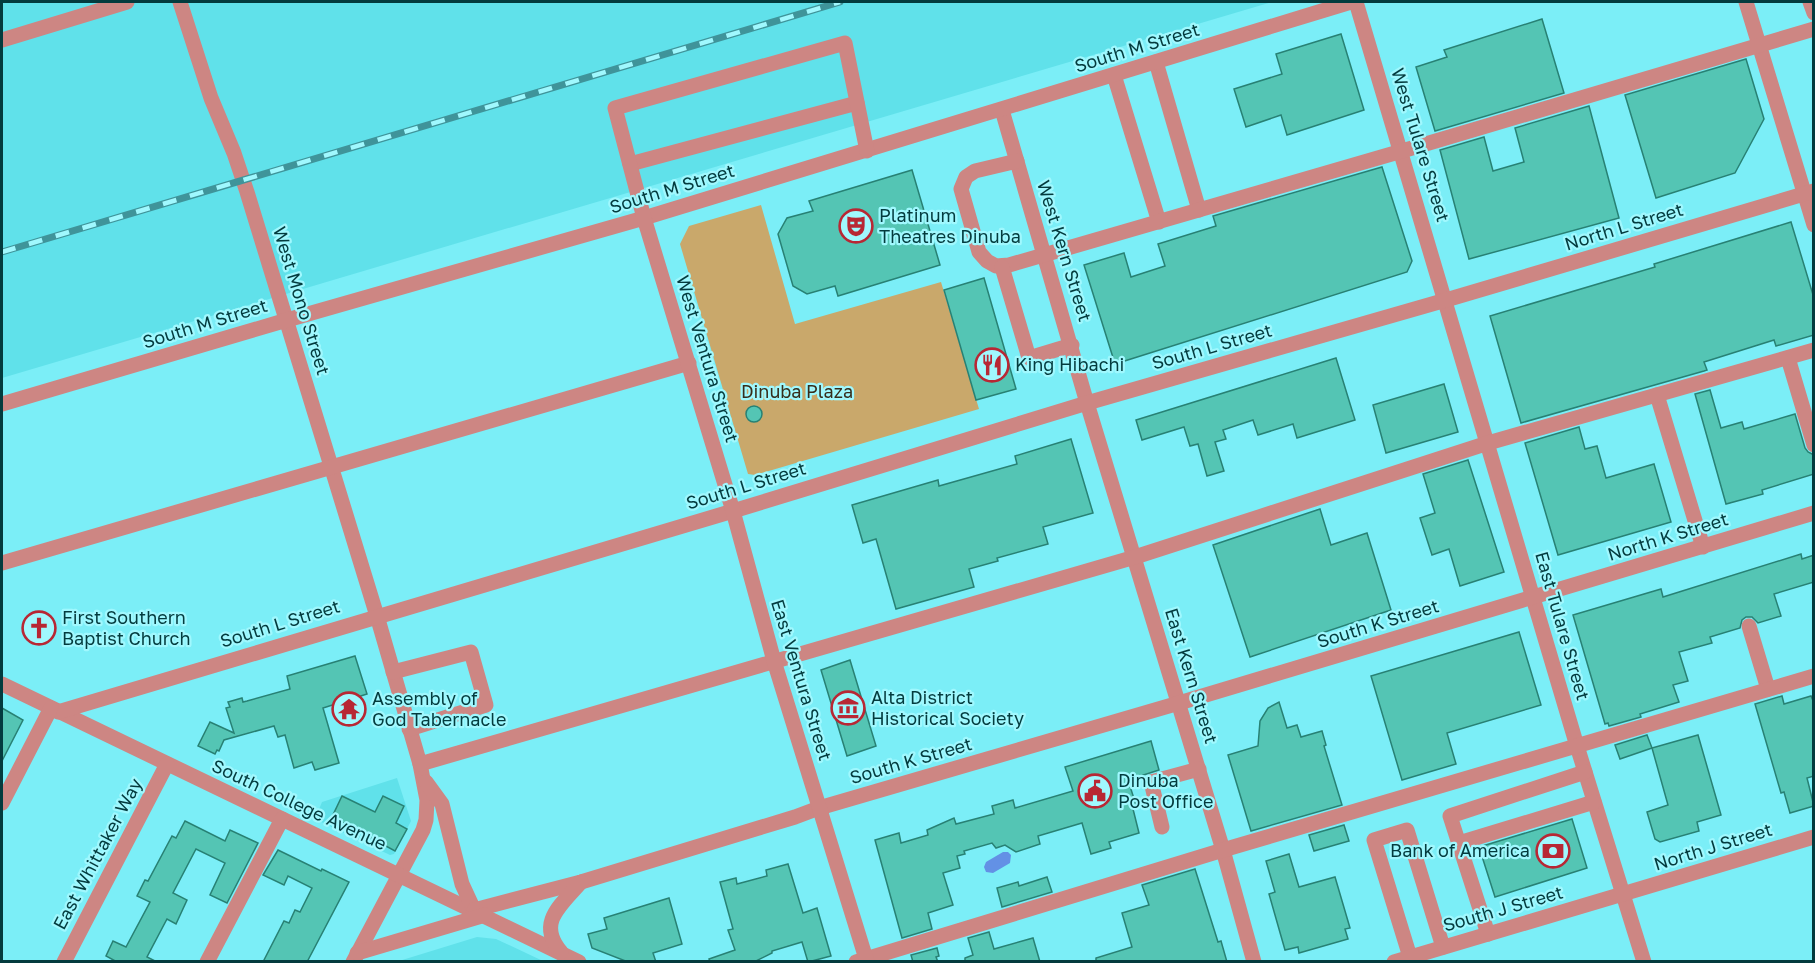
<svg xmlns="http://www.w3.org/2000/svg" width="1815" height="963" font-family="'Golos Text',sans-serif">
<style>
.built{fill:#60e1ea}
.green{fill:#c9a86b}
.water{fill:#6391e5}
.building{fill:#54c5b4;stroke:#288174;stroke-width:1.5}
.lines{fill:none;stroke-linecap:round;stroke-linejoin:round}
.minor{stroke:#cd8683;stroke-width:15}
.rail-casing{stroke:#3f949a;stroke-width:7}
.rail{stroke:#a0f8fe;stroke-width:4.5;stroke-dasharray:14;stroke-linecap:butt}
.labels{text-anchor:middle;stroke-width:4.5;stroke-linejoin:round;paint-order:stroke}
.street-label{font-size:18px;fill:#033b3e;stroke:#a0f8fe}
.poi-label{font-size:18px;fill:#033b3e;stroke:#a0f8fe;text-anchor:start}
.park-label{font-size:18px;fill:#372d1b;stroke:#a0f8fe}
</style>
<rect width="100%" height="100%" fill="#7beef7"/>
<g class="built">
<polygon points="2,2 1272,2 2,378"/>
<polygon points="397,778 411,821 394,854 390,855 315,819 322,802"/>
<polygon points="477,937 496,939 543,961 399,961"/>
</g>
<polygon class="green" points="761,205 795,324 941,282 979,409 755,475 748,474 680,244 689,226"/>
<polygon class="water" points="1003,852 1008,852 1011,855 1010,863 993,873 986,872 984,867 986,862"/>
<g class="building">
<polygon points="1542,19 1564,93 1435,131 1416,67 1447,57 1444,50"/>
<polygon points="1341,34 1364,110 1287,135 1281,115 1246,127 1234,89 1282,74 1276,54"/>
<polygon points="1746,59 1764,119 1735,173 1656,198 1625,95"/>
<polygon points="1589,106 1619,218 1469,259 1440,150 1484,137 1493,171 1524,162 1515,128"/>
<polygon points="1382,167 1412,261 1407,272 1115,364 1084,265 1124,253 1131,277 1165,266 1158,244 1216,226 1213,216"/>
<polygon points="912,170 940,265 838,296 835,286 807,294 793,286 778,234 787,218 813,211 809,201"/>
<polygon points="1791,222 1814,298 1814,335 1776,346 1774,340 1704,362 1707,370 1704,371 1521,423 1490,316 1655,267 1654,264"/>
<polygon points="984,278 1016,389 976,400 944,290"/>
<polygon points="1336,358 1355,420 1297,438 1293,424 1258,435 1253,420 1223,430 1226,439 1215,442 1224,471 1207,476 1198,444 1190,446 1184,427 1142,440 1136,420"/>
<polygon points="1444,384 1458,432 1386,453 1373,405"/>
<polygon points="1710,390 1721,428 1742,422 1744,429 1795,414 1805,448 1808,452 1814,455 1814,474 1762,490 1763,494 1726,504 1695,394"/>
<circle cx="754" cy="414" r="8"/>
<polygon points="1579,427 1585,449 1597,446 1606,478 1654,464 1671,522 1558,555 1525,443"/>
<polygon points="1071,439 1093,513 1043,527 1048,544 997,558 998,561 969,569 974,587 896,609 876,539 863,543 852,505 938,480 939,486 1017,464 1015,456"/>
<polygon points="1468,460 1504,572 1460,586 1449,549 1432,555 1420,518 1435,513 1423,474"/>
<polygon points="1320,509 1331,545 1367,533 1391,610 1250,657 1213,545"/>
<polygon points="1801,554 1802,559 1814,555 1814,582 1774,594 1781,616 1758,623 1752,617 1746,617 1742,620 1740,628 1710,637 1712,643 1679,652 1688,681 1673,685 1679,702 1640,714 1641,717 1609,726 1608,723 1605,724 1573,615 1661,589 1663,597"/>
<polygon points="1519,632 1541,705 1447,733 1456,764 1402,780 1371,676"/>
<polygon points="355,656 367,694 323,708 339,763 315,770 312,762 294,768 285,735 278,737 274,726 224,740 219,751 217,750 215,754 198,746 210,722 234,733 226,708 230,707 228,702 242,698 243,702 247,701 290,689 287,676"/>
<polygon points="850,660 876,746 847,756 821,670"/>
<polygon points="1782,696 1784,704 1811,696 1814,703 1814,776 1807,778 1814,806 1790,813 1784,792 1781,793 1755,704"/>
<polygon points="1279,702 1287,728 1297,725 1301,737 1322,731 1326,745 1324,746 1342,805 1251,831 1228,755 1258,746 1260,721 1268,708"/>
<polygon points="2,708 23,720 2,761"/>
<polygon points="1647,735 1652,748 1620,759 1615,745"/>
<polygon points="1698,735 1721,815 1697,822 1699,831 1660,842 1655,839 1647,812 1668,805 1652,748"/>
<polygon points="1151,741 1159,770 1128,780 1137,808 1133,809 1139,833 1109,842 1111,848 1091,854 1082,823 1038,836 1040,844 1016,852 1005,845 996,848 992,843 964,851 965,854 957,856 960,868 943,873 953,905 928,913 932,929 902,938 875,840 899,833 901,843 928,835 927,830 954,818 956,824 994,814 992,806 1013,800 1015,808 1073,791 1065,767"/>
<polygon points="342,796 375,812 383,796 404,806 396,823 407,829 395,851 332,817"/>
<polygon points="1572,819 1587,868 1495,897 1479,847"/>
<polygon points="185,821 225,841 230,830 258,843 227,903 210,895 225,863 196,849 173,893 187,900 176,924 167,919 147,957 157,962 117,962 106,956 113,941 126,947 150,902 137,896 145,880 148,881 172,836 176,838"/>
<polygon points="1344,825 1349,841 1314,851 1309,835"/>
<polygon points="278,850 321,871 322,869 349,882 307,962 263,962 284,921 289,923 295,910 300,912 312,888 288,876 284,885 263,875"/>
<polygon points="1289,854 1299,887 1335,877 1350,928 1345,929 1348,939 1299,953 1298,947 1285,950 1269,894 1275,892 1266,861"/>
<polygon points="788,864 803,913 817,908 831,956 808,962 802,942 772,951 772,953 754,962 710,962 709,959 735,950 728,930 733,929 720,882 736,878 737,884 767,876 766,870"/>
<polygon points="1195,869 1218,942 1221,941 1227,962 1096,962 1096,958 1132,947 1122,913 1149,905 1142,885"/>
<polygon points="1047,877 1052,892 1002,907 997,888 1018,882 1019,886"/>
<polygon points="669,898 682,944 653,953 656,962 628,962 592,948 588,934 607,929 604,918"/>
<polygon points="989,932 994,949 1033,938 1040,962 965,962 965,958 973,955 968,938"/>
<polygon points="937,948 939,956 936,957 938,962 913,962 911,955"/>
</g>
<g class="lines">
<g class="minor">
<polyline points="180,2 211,98 234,153 247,192 377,616 420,764 427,800 426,820 423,830 353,962"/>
<polyline points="1356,2 1577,746 1644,962"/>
<polyline points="1746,2 1814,225"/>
<polyline points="1810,2 1814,13"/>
<polyline points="2,40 127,2"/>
<polyline points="1156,62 1199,210"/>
<polyline points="1114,75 1159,222"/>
<polyline points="1002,110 1087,403 1223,850 1254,962"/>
<polyline points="1017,161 975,171 966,177 961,189 979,252 987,261 996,266 1009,265 1402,151 1814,29"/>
<polyline points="630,164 857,103"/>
<polyline points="1002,267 1029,358 1072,345"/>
<polyline points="1788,358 1814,445"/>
<polyline points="1657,395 1703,547"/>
<polyline points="2,404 287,320 644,218 1351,2"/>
<polyline points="2,563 689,363"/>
<polyline points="1749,626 1768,689"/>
<polyline points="393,672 471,652 486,705 409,729"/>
<polyline points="2,684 579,962"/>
<polyline points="58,712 733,511 1087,403 1446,300 1814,191"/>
<polyline points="420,764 1135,557 1488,443 1814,350"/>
<polyline points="426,782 442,804 462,884 474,910"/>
<polyline points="2,803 51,708"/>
<polyline points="1162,827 1151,782 1199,769"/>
<polyline points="1459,843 1594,802"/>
<polyline points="474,910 581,882 795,817 819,808 1179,703 1814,513"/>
<polyline points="1488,934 1450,816 1585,772"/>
<path d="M561,952C536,923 561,905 581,882"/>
<polyline points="357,953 485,915"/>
<polyline points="1410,957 1374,840 1407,830 1443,947"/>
<polyline points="64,962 167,764"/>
<polyline points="207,962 282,819"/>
<polyline points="856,962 1223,850 1814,676"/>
<polyline points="867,962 774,661 733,511 644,218 615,108 845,43 867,151"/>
<polyline points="1394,962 1814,837"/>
</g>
<defs>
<polyline id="rail" points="2,252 840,2"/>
</defs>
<use href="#rail" class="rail-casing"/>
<use href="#rail" class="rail"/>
</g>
<defs>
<symbol id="theatre-ring" viewBox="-11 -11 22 22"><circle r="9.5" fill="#a0f8fe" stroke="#b82734" stroke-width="1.5"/><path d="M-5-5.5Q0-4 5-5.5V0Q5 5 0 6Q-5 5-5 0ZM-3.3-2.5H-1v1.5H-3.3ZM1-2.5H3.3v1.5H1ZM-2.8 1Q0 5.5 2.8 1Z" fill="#b82734"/></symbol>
<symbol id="restaurant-ring" viewBox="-11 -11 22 22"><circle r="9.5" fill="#a0f8fe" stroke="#b82734" stroke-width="1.5"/><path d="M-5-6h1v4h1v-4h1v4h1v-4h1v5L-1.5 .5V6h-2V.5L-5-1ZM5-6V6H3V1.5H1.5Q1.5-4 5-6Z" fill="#b82734"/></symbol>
<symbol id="church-ring" viewBox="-11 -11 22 22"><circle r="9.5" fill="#a0f8fe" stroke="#b82734" stroke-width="1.5"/><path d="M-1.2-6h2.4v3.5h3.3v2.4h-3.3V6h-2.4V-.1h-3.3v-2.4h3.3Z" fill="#b82734"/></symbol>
<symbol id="museum-ring" viewBox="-11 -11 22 22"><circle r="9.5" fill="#a0f8fe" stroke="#b82734" stroke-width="1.5"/><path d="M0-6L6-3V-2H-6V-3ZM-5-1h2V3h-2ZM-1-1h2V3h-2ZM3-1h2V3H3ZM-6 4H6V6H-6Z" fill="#b82734"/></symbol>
<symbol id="temple-ring" viewBox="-11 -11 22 22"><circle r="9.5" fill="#a0f8fe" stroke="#b82734" stroke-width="1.5"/><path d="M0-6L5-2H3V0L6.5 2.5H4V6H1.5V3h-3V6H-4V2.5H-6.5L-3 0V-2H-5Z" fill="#b82734"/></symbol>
<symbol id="civic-ring" viewBox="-11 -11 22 22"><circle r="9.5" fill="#a0f8fe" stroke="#b82734" stroke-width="1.5"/><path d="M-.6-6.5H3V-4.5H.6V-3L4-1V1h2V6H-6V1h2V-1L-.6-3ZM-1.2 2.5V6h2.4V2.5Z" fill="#b82734"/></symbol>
<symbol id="bank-ring" viewBox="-11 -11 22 22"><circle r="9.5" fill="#a0f8fe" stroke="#b82734" stroke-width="1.5"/><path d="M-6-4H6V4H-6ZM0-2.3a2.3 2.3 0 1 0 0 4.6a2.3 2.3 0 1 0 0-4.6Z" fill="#b82734"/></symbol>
</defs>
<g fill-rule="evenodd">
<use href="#theatre-ring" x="837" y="207" width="38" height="38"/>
<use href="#restaurant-ring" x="973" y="346" width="38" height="38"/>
<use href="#church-ring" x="20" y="609" width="38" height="38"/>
<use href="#museum-ring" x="829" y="689" width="38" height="38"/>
<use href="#temple-ring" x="330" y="690" width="38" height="38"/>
<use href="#civic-ring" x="1076" y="772" width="38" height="38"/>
<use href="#bank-ring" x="1534" y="832" width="38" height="38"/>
</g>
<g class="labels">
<g class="street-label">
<text transform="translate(1137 48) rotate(-17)" y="6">South M Street</text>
<text transform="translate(1420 145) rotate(73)" y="6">West Tulare Street</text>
<text transform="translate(672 189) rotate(-17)" y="6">South M Street</text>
<text transform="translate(1624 227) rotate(-17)" y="6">North L Street</text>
<text transform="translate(1064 251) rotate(73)" y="6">West Kern Street</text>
<text transform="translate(301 301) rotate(73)" y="6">West Mono Street</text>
<text transform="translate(205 324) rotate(-17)" y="6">South M Street</text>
<text transform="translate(1212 347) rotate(-16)" y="6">South L Street</text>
<text transform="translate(707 359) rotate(73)" y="6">West Ventura Street</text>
<text transform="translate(746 486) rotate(-17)" y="6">South L Street</text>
<text transform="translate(1668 537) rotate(-17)" y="6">North K Street</text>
<text transform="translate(280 624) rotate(-17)" y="6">South L Street</text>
<text transform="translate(1378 624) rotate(-17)" y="6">South K Street</text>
<text transform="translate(1562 626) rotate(74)" y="6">East Tulare Street</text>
<text transform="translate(1191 676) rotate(73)" y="6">East Kern Street</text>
<text transform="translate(801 680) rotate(73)" y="6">East Ventura Street</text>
<text transform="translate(911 761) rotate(-16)" y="6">South K Street</text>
<text transform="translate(299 805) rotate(25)" y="6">South College Avenue</text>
<text transform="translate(1713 847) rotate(-17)" y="6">North J Street</text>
<text transform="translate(98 854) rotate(-62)" y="6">East Whittaker Way</text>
<text transform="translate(1503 909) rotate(-16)" y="6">South J Street</text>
</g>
<g class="poi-label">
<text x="879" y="222">Platinum<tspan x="879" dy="21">Theatres Dinuba</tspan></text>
<text x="1015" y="371">King Hibachi</text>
<text x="62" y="624">First Southern<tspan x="62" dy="21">Baptist Church</tspan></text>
<text x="871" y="704">Alta District<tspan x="871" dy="21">Historical Society</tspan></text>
<text x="372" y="705">Assembly of<tspan x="372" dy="21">God Tabernacle</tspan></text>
<text x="1118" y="787">Dinuba<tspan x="1118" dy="21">Post Office</tspan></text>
<text x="1530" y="857" text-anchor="end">Bank of America</text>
</g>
<g class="park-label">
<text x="797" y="398">Dinuba Plaza</text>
</g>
</g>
<rect width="1815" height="963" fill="none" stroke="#033b3e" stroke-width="6"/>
</svg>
